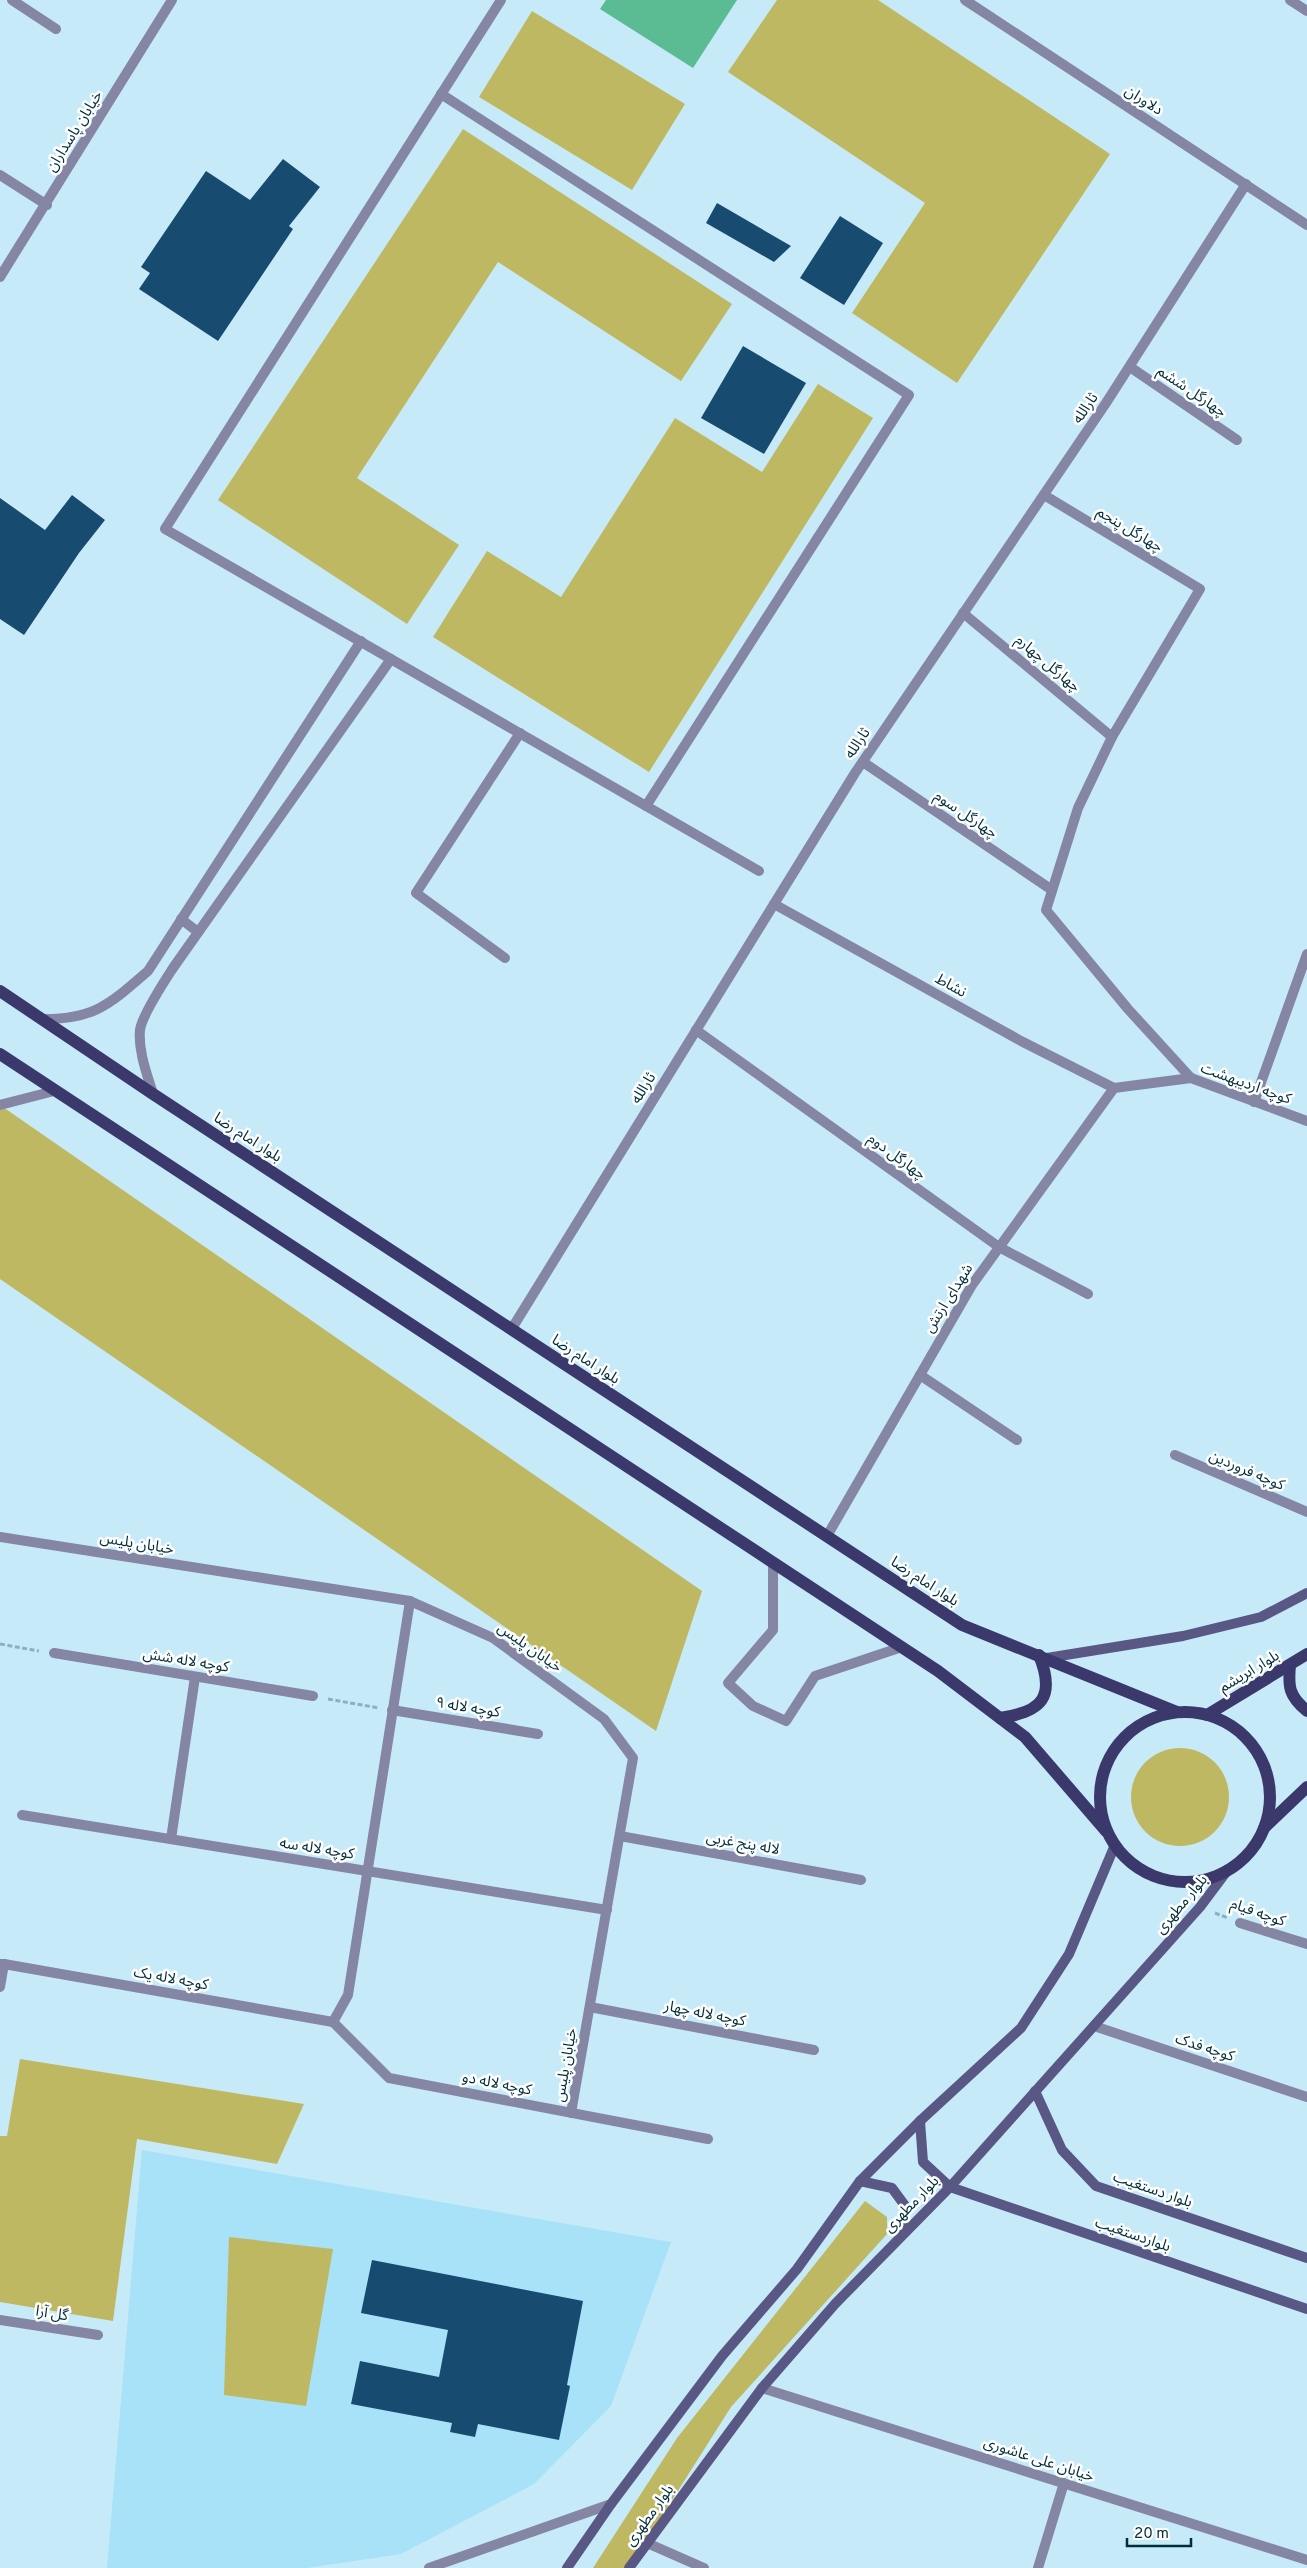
<svg xmlns="http://www.w3.org/2000/svg" width="1307" height="2568" font-family="Overpass,'Noto Sans Arabic',sans-serif">
<style>
.built{fill:#a7e2f8}
.green{fill:#bfb863}
.water{fill:#5bbb93}
.building{fill:#184b70}
.lines{fill:none;stroke-linecap:round;stroke-linejoin:round}
.path{stroke:#8bb1bf;stroke-width:3;stroke-dasharray:5 2.5;stroke-linecap:butt}
.service{stroke:#8585a4;stroke-width:10}
.minor{stroke:#8585a4;stroke-width:10}
.tertiary{stroke:#8585a4;stroke-width:10}
.secondary{stroke:#595884;stroke-width:10}
.primary{stroke:#3b386c;stroke-width:12}
.labels{text-anchor:middle;stroke-width:5;stroke-linejoin:round;paint-order:stroke}
.street-label{font-size:15px;fill:#012e3b;stroke:#fff}
</style>
<rect width="100%" height="100%" fill="#c7eaf8"/>
<polygon class="built" points="142,2150 671,2242 611,2406 534,2484 401,2554 307,2568 107,2568"/>
<g class="green">
<polygon points="777,0 878,0 1110,154 957,383 852,313 925,203 728,72"/>
<polygon points="532,11 685,104 632,190 479,97"/>
<polygon points="463,129 732,304 681,381 498,262 357,478 459,545 407,624 218,500"/>
<polygon points="818,384 873,418 649,772 433,637 487,551 561,597 675,418 762,472"/>
<polygon points="0,1105 702,1591 656,1731 0,1279"/>
<circle cx="1180" cy="1797" r="49"/>
<polygon points="20,2059 304,2104 277,2164 137,2139 113,2321 0,2302 0,2136 7,2136"/>
<polygon points="865,2201 887,2217 887,2234 731,2407 629,2568 593,2568 677,2438"/>
<polygon points="229,2237 333,2249 306,2406 224,2395"/>
</g>
<polygon class="water" points="606,0 737,0 693,68 600,9"/>
<g class="building">
<polygon points="283,159 320,187 289,226 293,229 218,341 139,289 150,273 141,267 206,171 250,200"/>
<polygon points="717,203 791,246 774,262 706,223"/>
<polygon points="840,216 883,243 844,305 800,278"/>
<polygon points="743,346 806,383 764,454 701,418"/>
<polygon points="72,495 105,520 79,553 24,635 0,619 0,498 45,530"/>
<polygon points="372,2260 583,2301 567,2385 570,2386 559,2440 478,2424 475,2437 450,2432 452,2423 351,2404 360,2361 439,2377 448,2330 361,2313"/>
</g>
<g class="lines">
<g class="path">
<polyline points="0,1644 39,1651"/>
<polyline points="328,1699 379,1708"/>
<polyline points="1215,1913 1228,1918"/>
</g>
<polyline class="service" points="773,1562 773,1630 728,1683 753,1706 786,1721 815,1676 902,1647"/>
<g class="minor">
<polyline points="12,0 56,29"/>
<polyline points="501,0 165,529 759,871"/>
<polyline points="965,0 1307,225"/>
<polyline points="1290,0 1307,11"/>
<polyline points="441,94 909,395 646,806"/>
<polyline points="0,175 47,205"/>
<polyline points="1130,367 1237,440"/>
<polyline points="1044,495 1200,589 1112,737 1078,808 1046,910 1128,1009 1191,1078"/>
<polyline points="963,613 1112,737"/>
<polyline points="863,762 1052,890"/>
<polyline points="774,904 1021,1041 1114,1088"/>
<polyline points="181,919 198,932"/>
<polyline points="505,958 416,893 520,733"/>
<path d="M41,1019C94,1020 110,1004 148,971L361,641"/>
<polyline points="696,1030 999,1247 1088,1294"/>
<polyline points="1114,1088 1191,1078 1307,1121"/>
<path d="M153,1094C147,1074 138,1051 140,1030C142,1015 164,982 173,968L391,659"/>
<polyline points="1254,1102 1307,954"/>
<polyline points="0,1105 54,1091"/>
<polyline points="511,1330 855,773 1106,403 1246,184"/>
<polyline points="920,1375 1017,1440"/>
<polyline points="1175,1455 1307,1512"/>
<polyline points="827,1536 972,1285 1114,1088"/>
<polyline points="0,1537 410,1601 493,1638 604,1719 633,1758 571,2113"/>
<polyline points="54,1653 313,1696"/>
<polyline points="392,1710 538,1734"/>
<polyline points="22,1815 607,1910"/>
<polyline points="620,1836 861,1880"/>
<polyline points="171,1839 195,1677"/>
<polyline points="1240,1923 1307,1944"/>
<polyline points="0,1964 4,1964 0,1987"/>
<polyline points="4,1964 333,2022"/>
<polyline points="590,2007 814,2050"/>
<polyline points="333,2022 348,1995 410,1601"/>
<polyline points="333,2022 389,2078 708,2139"/>
<polyline points="1094,2026 1307,2097"/>
<polyline points="0,2320 98,2335"/>
<polyline points="762,2388 1307,2560"/>
<polyline points="647,2543 704,2568"/>
<polyline points="1038,2568 1064,2483"/>
</g>
<g class="tertiary">
<polyline points="0,277 172,0"/>
<polyline points="429,2568 611,2504"/>
</g>
<g class="secondary">
<polyline points="1047,1658 1183,1636 1261,1617 1307,1593"/>
<polyline points="1035,2091 1062,2150 1096,2186 1307,2258"/>
<polyline points="920,2121 923,2162 950,2187 1307,2309"/>
<polyline points="860,2181 892,2188 906,2207 900,2237"/>
<polyline points="567,2568 611,2504 722,2356 797,2269 860,2181 920,2121 1021,2028 1069,1954 1115,1845"/>
<polyline points="629,2568 762,2388 835,2304 950,2187 1200,1907 1227,1871"/>
</g>
<g class="primary">
<polyline points="0,991 153,1094 962,1625 1177,1712"/>
<polyline points="0,1054 938,1671 1025,1737 1106,1831"/>
<path d="M1290,1665C1288,1687 1289,1696 1307,1711"/>
<circle cx="1185" cy="1797" r="85"/>
<polyline points="1207,1715 1307,1654"/>
<path d="M1000,1718C1042,1712 1056,1697 1039,1655"/>
<polyline points="1264,1828 1307,1787"/>
</g>
</g>
<g class="labels">
<g class="street-label">
<text transform="translate(1144 100) rotate(33)" y="5">دلاوران</text>
<text transform="translate(74 131) rotate(-58)" y="5">خیابان پاسداران</text>
<text transform="translate(1192 391) rotate(34)" y="5">چهارگل ششم</text>
<text transform="translate(1085 408) rotate(-56)" y="5">ثارالله</text>
<text transform="translate(1130 529) rotate(31)" y="5">چهارگل پنجم</text>
<text transform="translate(1048 663) rotate(40)" y="5">چهارگل چهارم</text>
<text transform="translate(857 743) rotate(-56)" y="5">ثارالله</text>
<text transform="translate(966 814) rotate(34)" y="5">چهارگل سوم</text>
<text transform="translate(951 985) rotate(29)" y="5">نشاط</text>
<text transform="translate(1246 1083) rotate(20)" y="5">کوچه اردیبهشت</text>
<text transform="translate(643 1088) rotate(-58)" y="5">ثارالله</text>
<text transform="translate(248 1137) rotate(33)" y="5">بلوار امام رضا</text>
<text transform="translate(897 1156) rotate(36)" y="5">چهارگل دوم</text>
<text transform="translate(948 1298) rotate(-58)" y="5">شهدای ارتش</text>
<text transform="translate(586 1359) rotate(33)" y="5">بلوار امام رضا</text>
<text transform="translate(1247 1470) rotate(23)" y="5">کوچه فروردین</text>
<text transform="translate(137 1543) rotate(9)" y="5">خیابان پلیس</text>
<text transform="translate(925 1581) rotate(33)" y="5">بلوار امام رضا</text>
<text transform="translate(530 1647) rotate(35)" y="5">خیابان پلیس</text>
<text transform="translate(186 1660) rotate(9)" y="5">کوچه لاله شش</text>
<text transform="translate(1249 1671) rotate(-31)" y="5">بلوار ابریشم</text>
<text transform="translate(468 1707) rotate(9)" y="5">کوچه لاله ۹</text>
<text transform="translate(743 1843) rotate(10)" y="5">لاله پنج غربی</text>
<text transform="translate(317 1848) rotate(9)" y="5">کوچه لاله سه</text>
<text transform="translate(1181 1904) rotate(-50)" y="5">بلوار مطهری</text>
<text transform="translate(1258 1912) rotate(19)" y="5">کوچه قیام</text>
<text transform="translate(171 1978) rotate(10)" y="5">کوچه لاله یک</text>
<text transform="translate(705 2013) rotate(11)" y="5">کوچه لاله چهار</text>
<text transform="translate(1205 2047) rotate(18)" y="5">کوچه فدک</text>
<text transform="translate(565 2065) rotate(-80)" y="5">خیابان پلیس</text>
<text transform="translate(497 2083) rotate(11)" y="5">کوچه لاله دو</text>
<text transform="translate(1153 2189) rotate(19)" y="5">بلوار دستغیب</text>
<text transform="translate(911 2204) rotate(-46)" y="5">بلوار مطهری</text>
<text transform="translate(1133 2234) rotate(19)" y="5">بلواردستغیب</text>
<text transform="translate(52 2313) rotate(9)" y="5">گل آرا</text>
<text transform="translate(1039 2459) rotate(18)" y="5">خیابان علی عاشوری</text>
<text transform="translate(649 2515) rotate(-54)" y="5">بلوار مطهری</text>
</g>
</g>
<path d="M1127 2538v8h64v-8" fill="none" stroke="#012e3b" stroke-width="2.5"/>
<text x="1134" y="2538" font-size="15" fill="#012e3b" stroke="#ffffff" stroke-width="4" paint-order="stroke">20 m</text>
</svg>
